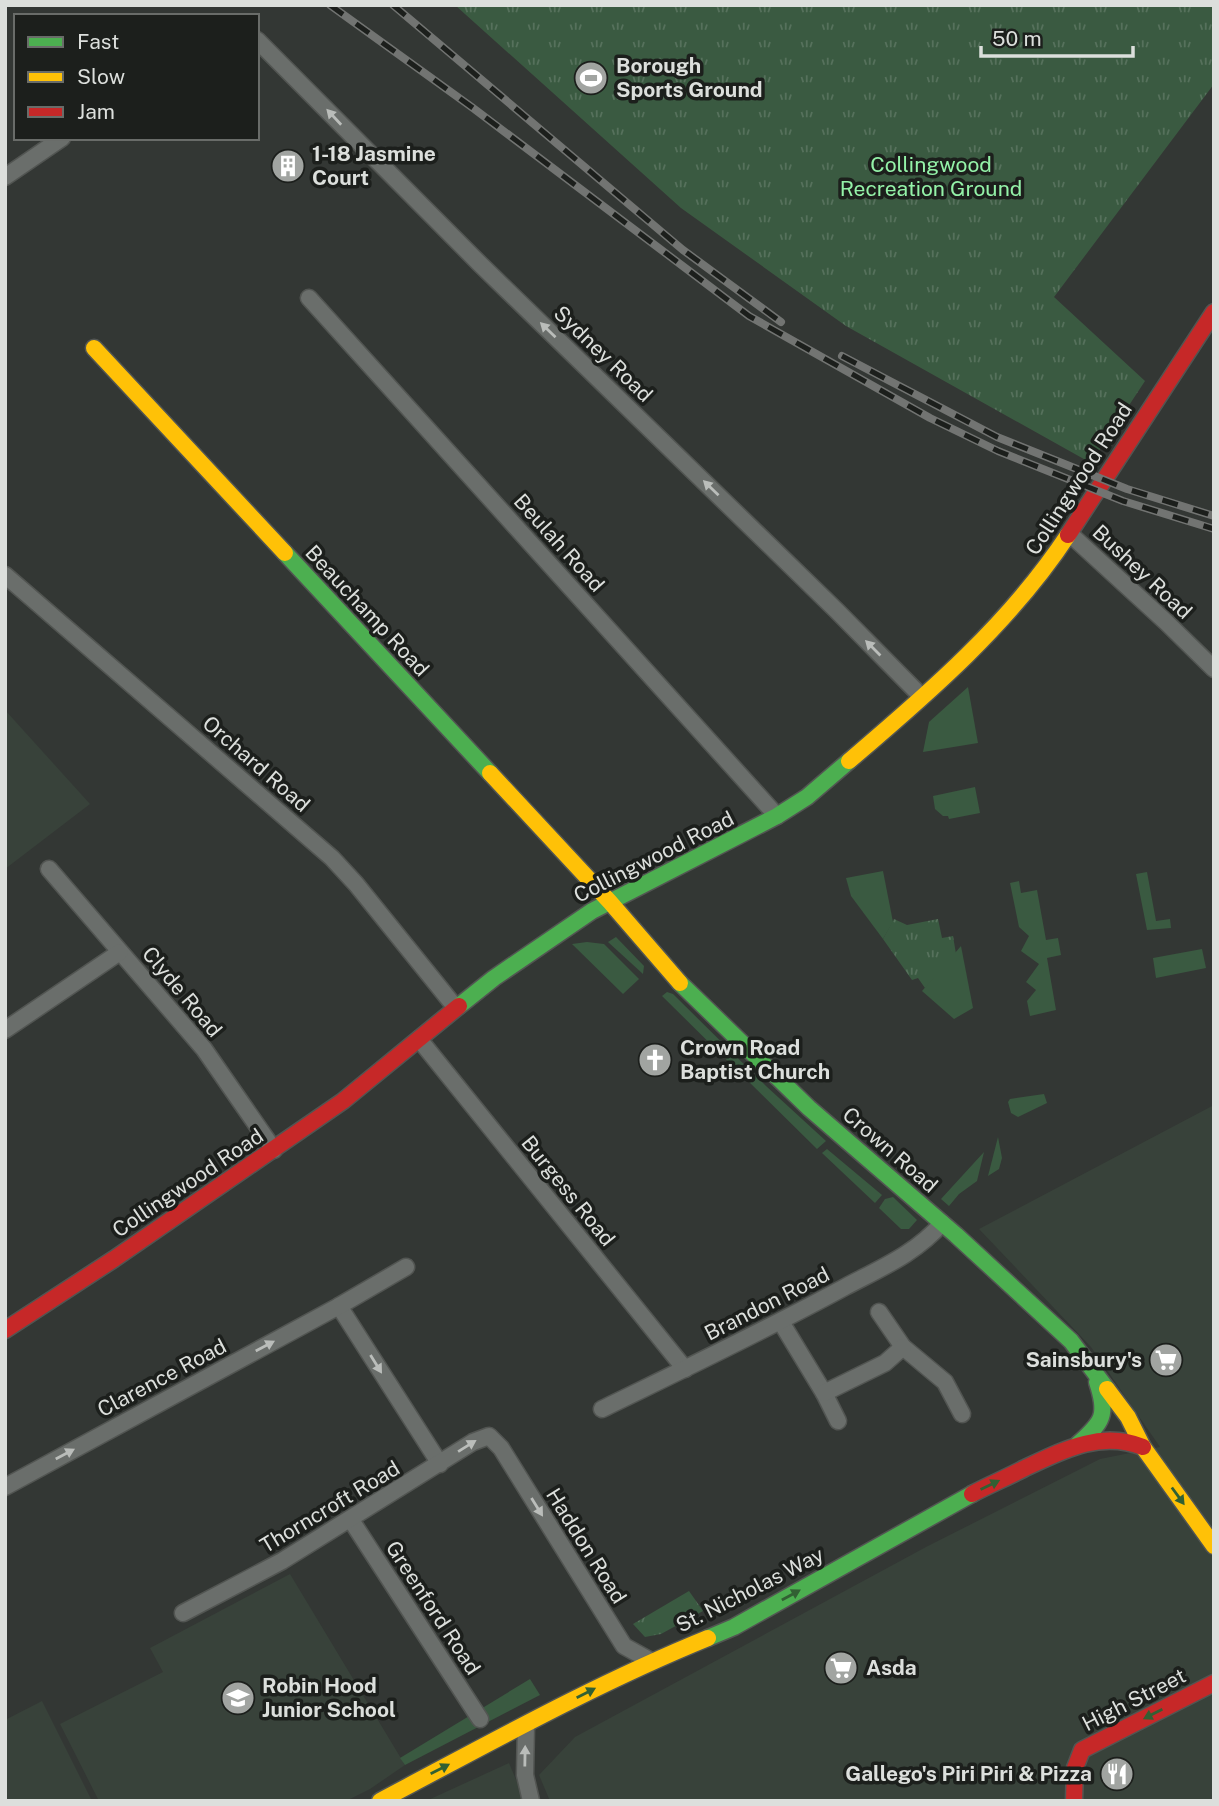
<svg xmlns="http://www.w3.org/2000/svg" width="1219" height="1806" font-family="'Public Sans',sans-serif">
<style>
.built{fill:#38423a}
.green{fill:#3a5a41}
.park{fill:url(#park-tufts)}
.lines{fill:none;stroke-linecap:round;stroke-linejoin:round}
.street-casing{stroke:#525552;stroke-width:19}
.fast-casing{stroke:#525552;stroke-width:19}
.slow-casing{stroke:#525552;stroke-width:19}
.jam-casing{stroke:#525552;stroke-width:19}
.street{stroke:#6a6e6b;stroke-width:16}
.fast{stroke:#4caf50;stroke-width:16}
.slow{stroke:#ffc107;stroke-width:16}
.jam{stroke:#c62828;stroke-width:16}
.rail-casing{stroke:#727472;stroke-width:8}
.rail{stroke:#1c1f1c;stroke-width:5;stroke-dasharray:16;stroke-linecap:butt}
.oneway{fill:#babdba}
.oneway2{fill:#326033}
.labels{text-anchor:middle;stroke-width:7;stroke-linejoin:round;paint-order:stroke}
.poi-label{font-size:21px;font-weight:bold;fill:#dcdfdc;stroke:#1c1f1c;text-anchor:start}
.park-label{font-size:21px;fill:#94f2a8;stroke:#1c1f1c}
.street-label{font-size:21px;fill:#dcdfdc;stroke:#1c1f1c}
</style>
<defs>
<pattern id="park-tufts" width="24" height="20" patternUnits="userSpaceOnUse" patternTransform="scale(1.75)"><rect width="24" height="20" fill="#3a5a41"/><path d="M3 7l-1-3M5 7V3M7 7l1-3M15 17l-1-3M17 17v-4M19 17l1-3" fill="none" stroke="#56715c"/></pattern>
</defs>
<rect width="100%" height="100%" fill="#333734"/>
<g class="built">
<polygon points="5,710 90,804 5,869"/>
<polygon points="1214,1105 1214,1801 550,1801 539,1775 575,1737 926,1547 1100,1459 1160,1447 1091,1347 979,1229"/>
<polygon points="290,1574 405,1765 370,1789 346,1801 99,1801 60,1724 163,1672 150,1648"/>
<polygon points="42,1701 92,1801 5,1801 5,1720"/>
<polygon points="509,1763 525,1801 426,1801"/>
</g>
<g class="green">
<polygon points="968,687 978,743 923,752 929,722"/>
<polygon points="975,787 980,813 949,819 948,816 943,816 935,809 933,796"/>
<polygon points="883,871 893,922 883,939 851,896 846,878"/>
<polygon points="1147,872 1156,921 1170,919 1171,928 1147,930 1136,874"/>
<polygon points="1019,881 1021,893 1037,890 1046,940 1058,938 1061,955 1047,958 1056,1010 1030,1016 1027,1001 1036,990 1026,982 1039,964 1021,951 1029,936 1019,927 1010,883"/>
<polygon points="616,937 644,966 643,974 608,942"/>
<polygon points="587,942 604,944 639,979 623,994 572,944"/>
<polygon points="961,946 973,1008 954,1019 922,991"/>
<polygon points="1202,949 1206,968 1156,978 1153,958"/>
<polygon points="667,992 673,994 766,1086 826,1141 817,1149 662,996"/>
<polygon points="1044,1094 1047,1103 1018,1117 1011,1113 1008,1102 1010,1099"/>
<polygon points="998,1137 1002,1158 999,1169 988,1176"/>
<polygon points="827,1149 882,1195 875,1203 822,1153"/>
<polygon points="984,1152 977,1181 959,1194 949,1206 941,1199"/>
<polygon points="893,1197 917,1220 909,1229 901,1229 879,1208 885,1199"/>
<polygon points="530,1679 540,1695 405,1765 400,1758"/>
</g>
<g class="park">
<polygon points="455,5 1214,5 1214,84 1054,297 1145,381 1091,463 846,326 681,208"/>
<polygon points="894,919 907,925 938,919 942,938 953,936 956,954 925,988 918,978 912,980 883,939"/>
<polygon points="689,1591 703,1611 661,1634 645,1637 633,1624"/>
</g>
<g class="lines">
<defs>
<g id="street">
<polyline points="257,40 480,264 837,611 921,696"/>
<polyline points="5,177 62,138"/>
<polyline points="309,298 777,816"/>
<polyline points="1071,535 1166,622 1214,669"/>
<polyline points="5,575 332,858 356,884 456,1008"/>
<polyline points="49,869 204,1049 274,1150"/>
<polyline points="5,1030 120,952"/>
<polyline points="419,1039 685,1369"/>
<polyline points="339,1306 440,1464"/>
<polyline points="879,1312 903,1347 945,1382 962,1414"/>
<polyline points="781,1322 824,1393 838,1421"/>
<polyline points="824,1393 885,1363 903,1347"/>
<path d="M602,1409C684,1369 766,1330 845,1287C879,1269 917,1253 942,1223"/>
<polyline points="5,1487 339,1306 406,1267"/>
<polyline points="351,1520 480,1719"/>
<polyline points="183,1613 282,1561 473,1442 489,1436 501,1448 624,1646 651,1661"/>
<polyline points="526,1725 525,1775 531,1801"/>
</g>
<g id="fast">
<polyline points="285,553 490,773"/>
<polyline points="680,983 809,1108 956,1235 1071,1341 1107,1389"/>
<polyline points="459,1006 494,978 592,911 777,816 807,797 849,761"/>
<path d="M1078,1444C1103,1422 1108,1415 1097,1382"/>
<polyline points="708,1638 734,1627 972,1494"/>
</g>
<g id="slow">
<polyline points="94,348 285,553"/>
<path d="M849,761C929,693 1010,623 1068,535"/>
<polyline points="490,773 610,902 680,983"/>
<polyline points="1107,1389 1128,1417 1143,1447 1214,1546"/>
<path d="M380,1801C488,1744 595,1684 708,1638"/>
</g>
<g id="jam">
<polyline points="1068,535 1214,312"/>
<polyline points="5,1330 114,1259 343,1101 459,1006"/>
<path d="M972,1494C989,1485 1008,1477 1025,1468C1063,1450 1101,1430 1143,1447"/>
<polyline points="1074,1801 1075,1768 1082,1750 1214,1683"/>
</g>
</defs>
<use href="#street" class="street-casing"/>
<use href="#fast" class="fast-casing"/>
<use href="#slow" class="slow-casing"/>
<use href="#jam" class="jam-casing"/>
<use href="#street" class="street"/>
<use href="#fast" class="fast"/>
<use href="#slow" class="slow"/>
<use href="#jam" class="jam"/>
<defs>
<g id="rail">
<polyline points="330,5 473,108 749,316 930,418 998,451 1123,501 1214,529"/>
<polyline points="393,5 683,250 781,322"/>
<polyline points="842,356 997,437 1127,489 1214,516"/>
</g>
</defs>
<use href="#rail" class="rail-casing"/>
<use href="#rail" class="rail"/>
</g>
<defs><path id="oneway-solid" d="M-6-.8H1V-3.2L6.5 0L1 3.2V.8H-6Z" transform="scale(1.75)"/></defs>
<g class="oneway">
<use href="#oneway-solid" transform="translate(334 117) rotate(-133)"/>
<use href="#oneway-solid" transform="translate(548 330) rotate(-136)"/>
<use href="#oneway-solid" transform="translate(711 488) rotate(-136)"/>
<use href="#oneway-solid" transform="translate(873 648) rotate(-135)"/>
<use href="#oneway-solid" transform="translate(265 1346) rotate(-28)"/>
<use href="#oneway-solid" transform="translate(376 1364) rotate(58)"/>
<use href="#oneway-solid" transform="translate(467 1446) rotate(-32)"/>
<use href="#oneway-solid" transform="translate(65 1454) rotate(-28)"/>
<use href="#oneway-solid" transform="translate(537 1507) rotate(58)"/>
<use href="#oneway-solid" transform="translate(525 1756) rotate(-89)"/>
</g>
<g class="oneway2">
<use href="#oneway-solid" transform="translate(990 1485) rotate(-26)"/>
<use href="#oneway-solid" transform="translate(1178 1496) rotate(54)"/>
<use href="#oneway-solid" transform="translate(791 1595) rotate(-29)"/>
<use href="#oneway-solid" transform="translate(586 1693) rotate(-27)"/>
<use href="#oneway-solid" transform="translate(1153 1714) rotate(153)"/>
<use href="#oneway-solid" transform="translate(440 1769) rotate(-27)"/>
</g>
<defs>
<symbol id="stadium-disc" viewBox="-11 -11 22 22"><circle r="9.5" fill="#a1a4a1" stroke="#1c1f1c"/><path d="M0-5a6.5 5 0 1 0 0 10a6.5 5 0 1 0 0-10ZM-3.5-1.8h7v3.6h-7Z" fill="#fff"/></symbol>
<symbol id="building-disc" viewBox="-11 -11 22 22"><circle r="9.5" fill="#a1a4a1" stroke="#1c1f1c"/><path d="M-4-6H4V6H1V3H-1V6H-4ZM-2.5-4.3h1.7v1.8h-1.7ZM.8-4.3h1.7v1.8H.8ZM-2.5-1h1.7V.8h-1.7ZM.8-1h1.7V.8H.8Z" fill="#fff"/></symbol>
<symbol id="church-disc" viewBox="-11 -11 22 22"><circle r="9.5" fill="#a1a4a1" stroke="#1c1f1c"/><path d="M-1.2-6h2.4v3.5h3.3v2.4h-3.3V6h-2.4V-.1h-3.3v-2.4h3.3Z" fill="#fff"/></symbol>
<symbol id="supermarket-disc" viewBox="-11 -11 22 22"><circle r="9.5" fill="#a1a4a1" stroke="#1c1f1c"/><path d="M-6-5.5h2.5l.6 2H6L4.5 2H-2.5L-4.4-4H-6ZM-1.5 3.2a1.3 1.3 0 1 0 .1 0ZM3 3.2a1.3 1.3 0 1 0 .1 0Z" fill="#fff"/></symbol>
<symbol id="school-disc" viewBox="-11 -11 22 22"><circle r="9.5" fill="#a1a4a1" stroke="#1c1f1c"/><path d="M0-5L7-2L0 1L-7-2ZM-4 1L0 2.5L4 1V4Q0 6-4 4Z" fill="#fff"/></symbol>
<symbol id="restaurant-disc" viewBox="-11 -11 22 22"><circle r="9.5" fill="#a1a4a1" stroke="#1c1f1c"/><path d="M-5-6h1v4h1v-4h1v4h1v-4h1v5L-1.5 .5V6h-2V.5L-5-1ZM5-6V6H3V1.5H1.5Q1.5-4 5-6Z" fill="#fff"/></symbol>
</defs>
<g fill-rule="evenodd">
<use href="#stadium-disc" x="572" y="59" width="38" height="38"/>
<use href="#building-disc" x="269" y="147" width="38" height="38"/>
<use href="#church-disc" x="636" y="1041" width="38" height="38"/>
<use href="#supermarket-disc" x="1147" y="1341" width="38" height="38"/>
<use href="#supermarket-disc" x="822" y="1649" width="38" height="38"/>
<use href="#school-disc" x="219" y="1679" width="38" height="38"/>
<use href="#restaurant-disc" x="1098" y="1755" width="38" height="38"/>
</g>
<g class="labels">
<g class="poi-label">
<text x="616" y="73">Borough<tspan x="616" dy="24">Sports Ground</tspan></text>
<text x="312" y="161">1-18 Jasmine<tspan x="312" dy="24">Court</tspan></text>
<text x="680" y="1055">Crown Road<tspan x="680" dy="24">Baptist Church</tspan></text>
<text x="1142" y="1367" text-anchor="end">Sainsbury's</text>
<text x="866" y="1675">Asda</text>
<text x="262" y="1693">Robin Hood<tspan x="262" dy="24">Junior School</tspan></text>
<text x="1092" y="1781" text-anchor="end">Gallego's Piri Piri &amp; Pizza</text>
</g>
<g class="park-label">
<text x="931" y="172">Collingwood<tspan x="931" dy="24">Recreation Ground</tspan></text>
</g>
<g class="street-label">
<text transform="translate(603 354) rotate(44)" y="7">Sydney Road</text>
<text transform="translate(1079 479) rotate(-57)" y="7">Collingwood Road</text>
<text transform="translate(559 543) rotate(48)" y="7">Beulah Road</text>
<text transform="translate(1142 572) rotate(43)" y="7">Bushey Road</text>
<text transform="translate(367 611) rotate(47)" y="7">Beauchamp Road</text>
<text transform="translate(256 764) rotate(41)" y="7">Orchard Road</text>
<text transform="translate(654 857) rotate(-27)" y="7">Collingwood Road</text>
<text transform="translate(182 992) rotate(50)" y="7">Clyde Road</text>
<text transform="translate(890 1150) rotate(41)" y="7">Crown Road</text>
<text transform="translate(188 1183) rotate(-34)" y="7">Collingwood Road</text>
<text transform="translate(568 1191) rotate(51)" y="7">Burgess Road</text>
<text transform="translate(767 1304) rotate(-27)" y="7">Brandon Road</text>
<text transform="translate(162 1378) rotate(-28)" y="7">Clarence Road</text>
<text transform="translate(330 1507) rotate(-31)" y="7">Thorncroft Road</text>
<text transform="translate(586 1546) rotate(58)" y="7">Haddon Road</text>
<text transform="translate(750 1590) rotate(-27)" y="7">St. Nicholas Way</text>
<text transform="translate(433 1608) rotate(57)" y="7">Greenford Road</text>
<text transform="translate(1134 1700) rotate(-27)" y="7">High Street</text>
</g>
</g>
<rect width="1219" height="1806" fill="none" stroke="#dcdfdc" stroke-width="14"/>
<rect x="14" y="14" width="245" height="126" fill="#1c1f1c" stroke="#696c69" stroke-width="2"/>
<rect x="28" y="37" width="35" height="10" fill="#4caf50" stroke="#696c69" stroke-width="2"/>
<text x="77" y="49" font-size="21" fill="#dcdfdc">Fast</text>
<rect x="28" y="72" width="35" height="10" fill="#ffc107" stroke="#696c69" stroke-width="2"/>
<text x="77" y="84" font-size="21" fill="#dcdfdc">Slow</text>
<rect x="28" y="107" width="35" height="10" fill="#c62828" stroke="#696c69" stroke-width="2"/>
<text x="77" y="119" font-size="21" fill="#dcdfdc">Jam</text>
<path d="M981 46v10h152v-10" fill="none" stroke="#dcdfdc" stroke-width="3.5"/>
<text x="992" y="46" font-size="21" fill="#dcdfdc" stroke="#1c1f1c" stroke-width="5" paint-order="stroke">50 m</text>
</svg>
